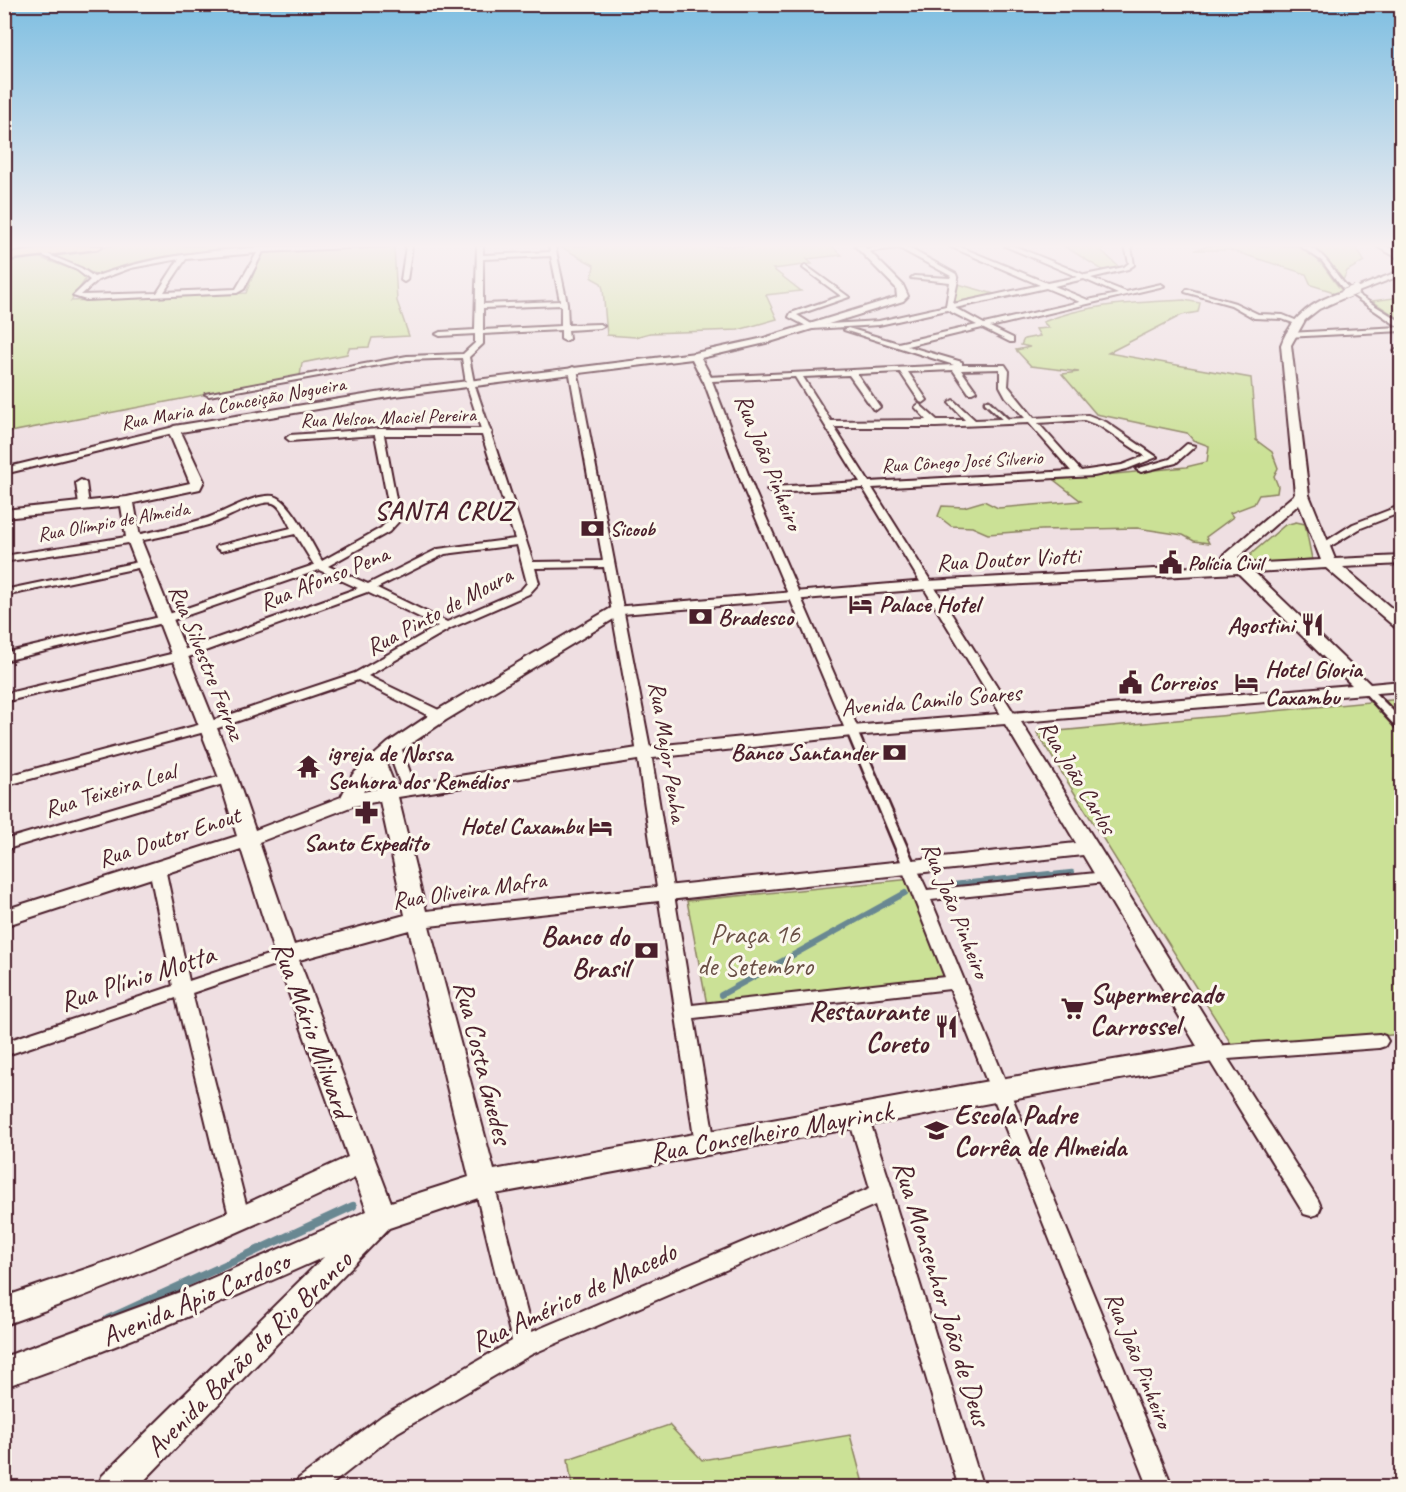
<svg xmlns="http://www.w3.org/2000/svg" width="1406" height="1492" font-family="Caveat,sans-serif">
<style>
.green{fill:#cbe196;stroke:#8a8060;stroke-width:1.5}
.lines{fill:none;stroke-linecap:round;stroke-linejoin:round}
.stream-far2{stroke:#698892;stroke-width:4.5}
.stream-far1{stroke:#698892;stroke-width:6}
.stream{stroke:#698892;stroke-width:8}
.pedestrian-casing{stroke:#4a1f2b;stroke-width:5}
.minor-casing{stroke:#4a1f2b;stroke-width:4}
.tertiary-casing{stroke:#4a1f2b;stroke-width:4}
.trunk-casing{stroke:#4a1f2b;stroke-width:5}
.pedestrian{fill:#fbf7ec;fill-rule:evenodd}
.minor{fill:#fbf7ec;fill-rule:evenodd}
.tertiary{fill:#fbf7ec;fill-rule:evenodd}
.trunk{fill:#ffdd96;fill-rule:evenodd}
.tertiary-bridge-casing{stroke:#4a1f2b;stroke-width:11;stroke-linecap:butt}
.tertiary-bridge{stroke:#fbf7ec;stroke-width:9}
.labels{text-anchor:middle;stroke-width:6;stroke-linejoin:round;paint-order:stroke}
.far-street-label{font-size:20px;fill:#4a1f2b;stroke:#fbf7ec}
.far-poi-label{font-size:20px;font-weight:bold;fill:#4a1f2b;stroke:#fbf7ec;text-anchor:start}
.street-label{font-size:24px;fill:#4a1f2b;stroke:#fbf7ec}
.poi-label{font-size:24px;font-weight:bold;fill:#4a1f2b;stroke:#fbf7ec;text-anchor:start}
.far-district-label{font-size:26px;font-weight:bold;letter-spacing:1.5px;fill:#4a1f2b;stroke:#fbf7ec}
.near-park-label{font-size:28px;fill:#6a5046;stroke:#fbf7ec}
.near-poi-label{font-size:28px;font-weight:bold;fill:#4a1f2b;stroke:#fbf7ec;text-anchor:end}
.near-street-label{font-size:28px;fill:#4a1f2b;stroke:#fbf7ec}
</style>
<rect width="100%" height="100%" fill="#efdfe2"/>
<filter id="ink" filterUnits="userSpaceOnUse"><feTurbulence type="fractalNoise" baseFrequency=".0167" numOctaves="2"/><feDisplacementMap in="SourceGraphic" scale="12" xChannelSelector="R" yChannelSelector="G"/><feConvolveMatrix kernelMatrix="1 2 1 2 8 2 1 2 1" color-interpolation-filters="sRGB"/></filter>
<g filter="url(#ink)">
<g class="green">
<path d="M115,246H394L397,301L409,336L372,338L369,347L349,348L347,354L302,363L300,376L5,433V260L35,256L83,273L85,280L71,301L246,293L263,250C209,249 147,254 97,275L45,254Z"/>
<polygon points="559,246 831,246 842,255 807,259 812,264 773,269 801,291 766,295 777,319 738,330 650,333 635,337 607,335 603,289 601,283 592,278 594,265"/>
<polygon points="1064,246 1103,246 1102,251 1120,268 1104,271"/>
<path d="M1208,246H1298C1321,256 1328,276 1344,293L1335,296L1331,291L1311,285L1306,274L1230,250H1195Z"/>
<polygon points="1306,246 1357,248 1364,261 1347,271 1343,280 1320,253"/>
<polygon points="958,284 998,295 953,306"/>
<polygon points="1401,297 1401,320 1372,301"/>
<path d="M1184,300L1200,303L1198,312L1182,315L1108,353L1251,378L1256,440L1272,452L1278,468L1274,476L1278,486L1277,493L1259,495L1254,504L1230,513L1233,517L1206,537L1209,543L1194,541L1183,535L1137,528L1041,530L988,534L972,527L951,526L938,516L942,506L964,507L984,501L998,508L1081,501L1054,480L1186,467L1207,462L1209,446L1193,440L1187,433L1096,414L1062,374L1079,372L1031,366L1016,350L1030,347L1021,345L1024,339L1040,336L1036,329L1049,328L1043,322C1089,303 1135,303 1184,300Z"/>
<polygon points="1296,522 1305,524 1312,559 1262,564 1250,560 1251,554 1285,525"/>
<polygon points="1401,699 1401,1034 1235,1050 1037,733"/>
<polygon points="912,879 948,983 708,1010 687,901"/>
<polygon points="669,1425 702,1460 850,1435 864,1487 572,1487 568,1459"/>
</g>
<g class="lines">
<polyline class="stream-far2" points="1036,876 1072,872"/>
<g class="stream-far1">
<polyline points="944,886 1049,874"/>
<polyline points="721,995 905,893"/>
</g>
<polyline class="stream" points="108,1319 353,1206"/>
<defs>
<g id="pedestrian">
<polygon points="985,401 989,401 1010,421 1010,423 1006,423 985,403"/>
<polygon points="1366,686 1369,687 1402,720 1402,730 1398,729 1363,691 1361,689 1363,687"/>
<polygon points="852,728 857,731 915,866 913,869 905,869 903,866 847,731"/>
</g>
<g id="minor">
<path d="M390,246L263,252L244,289L237,293L86,300L73,296L90,280L77,270L37,253L42,252L81,268L94,277C187,243 291,246 390,246ZM257,253L236,289L164,292L186,259ZM179,259L157,293L81,295L98,280L131,268Z"/>
<polygon points="406,246 412,246 407,280 404,282 401,280"/>
<path d="M477,246H483V255L550,252L549,246H555L567,303L568,325L600,324L604,326L600,328L568,330L569,339L565,341L561,339V330L483,334V344L469,357L474,383L490,430L492,432L491,434L533,562L603,561L569,369L573,367L577,369L651,753L692,1005L945,977L901,866L904,862H914L927,890L1106,872L1111,873L1114,877L1111,881L1106,882L931,900L1173,1488H1149L950,989L694,1018L715,1144L712,1150L705,1152L698,1150L695,1144L637,753L604,567L535,568L539,583L529,594L451,628L368,676L445,713L447,716L445,719H435L358,680L212,730L4,786V777L202,724L355,673L438,626L367,592L183,659L4,702V694L175,653L358,588L319,570L167,622L4,661V653L160,617L314,565L295,534L221,551L216,548L217,546L291,528C287,521 281,505 273,503C259,499 224,520 208,525C142,544 72,551 4,562V556C70,545 139,538 204,519C223,514 259,490 277,497C292,503 313,546 322,561L381,528L390,519V513L375,435L290,441L286,438L290,435L379,429H481L466,383L462,358L407,360L209,396L205,394L407,356L463,354L475,343V334L440,336L436,334L440,332L475,330ZM551,256L560,301L483,304V259ZM561,305V326L483,330V308ZM384,435H482L515,539L438,549L368,584L328,566L389,532L400,520ZM517,545L527,583L521,590L447,622L377,588L445,554Z"/>
<path d="M883,246H905L956,274L958,280L953,304L1040,285L949,246H958L1047,283L1078,277L1005,246H1014L1085,275L1124,267L1129,263L1125,246H1131L1134,265L1128,269L1091,278L1126,292L1161,284L1164,286L990,327L1013,338V342H1010L982,328L907,346L962,362V365H1005L1009,371L1008,386L1034,418L1088,415L1106,422L1157,457L1127,469L1094,476L872,488L1017,718L1015,721H1005L1003,718L863,488L772,493L767,490L772,487L860,482L795,377L712,381L755,492L859,731L857,734H847L745,492L703,379L707,377L954,365L844,330L848,328L898,343L977,325L947,310L879,325L812,329L789,317L791,313L841,296L803,268L805,265L849,297L797,315L813,325L879,321L946,306L950,282L911,278L914,276L950,278L951,276L899,248L864,252L861,250ZM1084,279L1118,294L1088,300L1054,286ZM1046,288L1080,302L984,324L955,308ZM1000,369V386L1006,397L1025,418L975,420L953,400L949,403L965,420H937L919,404L915,407L927,420L831,421L803,377L849,375L873,409L876,410L880,407L857,374L900,372L920,402L923,403L927,400L908,372L953,370L969,393H972L976,391L961,370ZM1084,420L1100,426L1145,456L1122,465L1081,471L1038,423ZM1029,423L1071,471L869,482L834,427H936Z"/>
<path d="M1300,246C1325,246 1333,275 1349,288C1366,301 1384,311 1402,322V331L1286,337V333H1289L1399,327L1343,289L1322,261Z"/>
<polygon points="1187,289 1235,303 1258,314 1283,315 1300,322 1296,324 1282,319 1254,318 1231,305 1185,292"/>
<polygon points="1398,349 1402,350 1402,356 1394,351"/>
<polygon points="174,427 178,430 177,432 4,474 4,468"/>
<polygon points="1187,444 1195,446 1176,463 1141,472 1136,469 1170,459"/>
<polygon points="81,480 86,483 89,505 84,508 79,505 76,483"/>
<polygon points="1402,505 1402,512 1361,528 1326,549 1322,550 1317,547 1353,524"/>
<polygon points="143,561 147,562 147,566 4,596 4,590"/>
<polygon points="394,743 401,747 416,789 414,792 409,793 402,789 387,747"/>
<polygon points="228,774 233,775 235,778 233,781 4,850 4,840"/>
<polygon points="157,863 162,864 165,868 189,981 286,949 292,951 294,955 292,959 192,993 250,1220 247,1227 240,1229 233,1227 230,1220 176,998 4,1056 4,1042 173,986 149,868 152,864"/>
<polygon points="1379,1034 1385,1036 1388,1041 1385,1046 1379,1048 1228,1059 1318,1200 1321,1207 1318,1214 1311,1216 1304,1214 1205,1053 1208,1048 1214,1046"/>
<polygon points="858,1108 865,1110 868,1116 893,1192 892,1194 983,1488 959,1488 875,1205 532,1354 398,1432 327,1488 295,1488 298,1479 382,1416 512,1341 474,1184 477,1178 484,1175 491,1178 494,1184 532,1332 870,1188 848,1116 851,1110"/>
</g>
<g id="tertiary">
<path d="M855,246H864L903,285L908,296L903,301L770,342L701,358L712,379L711,381H703L692,359L395,396L181,432L204,481L200,489L134,503L140,537L237,778L255,830L341,797L353,774L388,743L434,712L613,607L927,581L1230,565L1223,557L1225,554L1295,494L1281,345C1292,315 1315,300 1345,291L1348,292V296L1319,309L1305,320L1291,345L1309,495L1335,559L1402,556V564L1343,567L1402,617V630L1396,628L1326,568L1254,572L1370,684L1402,681V691L1021,722L1223,1046L1226,1053L1223,1060L484,1196L389,1228L137,1488H98L102,1476L324,1257C219,1304 114,1350 4,1387V1357L180,1292L367,1211L355,1178C240,1233 125,1283 4,1325V1297L109,1261L230,1211L348,1157L275,955L241,849L4,926V910L237,836L219,778L126,537L121,506L4,518V510L127,497L190,483L168,430L174,426L395,390L695,353L764,338L897,297L896,288ZM1299,504L1321,560L1245,564L1238,557ZM1238,573L1352,685L852,726L644,747L395,786L386,764L400,751L446,720L622,614L927,589ZM1005,724L1076,843L426,911L398,797L644,759L852,736ZM373,777L377,789L363,792ZM380,801L405,915L294,945L259,842L353,806ZM1083,855L1197,1046L1000,1079L494,1170L429,926ZM409,930L469,1177L391,1202L299,960Z"/>
<polygon points="1376,246 1386,246 1402,254 1402,260"/>
<polygon points="1402,270 1402,275 1358,292 1351,290"/>
</g>
<polygon id="trunk" points="70,246 102,246 97,249 4,260 4,254"/>
</defs>
<use href="#pedestrian" class="pedestrian-casing"/>
<use href="#minor" class="minor-casing"/>
<use href="#tertiary" class="tertiary-casing"/>
<use href="#trunk" class="trunk-casing"/>
<use href="#pedestrian" class="pedestrian"/>
<use href="#minor" class="minor"/>
<use href="#tertiary" class="tertiary"/>
<use href="#trunk" class="trunk"/>
<defs>
<polyline id="tertiary-bridge" points="1345,294 1355,290"/>
</defs>
<use href="#tertiary-bridge" class="tertiary-bridge-casing"/>
<use href="#tertiary-bridge" class="tertiary-bridge"/>
</g>
</g>
<linearGradient id="sky" x2="0" y2="1"><stop stop-color="#7dbee1"/><stop offset="0.54" stop-color="#f8f1f2"/><stop offset="1" stop-color="#f8f1f2" stop-opacity="0"/></linearGradient>
<rect width="1406" height="455" fill="url(#sky)"/>
<defs>
<symbol id="bank-bare" viewBox="-9 -9 18 18"><path d="M-6-4H6V4H-6ZM0-2.3a2.3 2.3 0 1 0 0 4.6a2.3 2.3 0 1 0 0-4.6Z" fill="#4a1f2b" stroke="#fbf7ec" stroke-width="2.5" paint-order="stroke"/></symbol>
<symbol id="civic-bare" viewBox="-9 -9 18 18"><path d="M-.6-6.5H3V-4.5H.6V-3L4-1V1h2V6H-6V1h2V-1L-.6-3ZM-1.2 2.5V6h2.4V2.5Z" fill="#4a1f2b" stroke="#fbf7ec" stroke-width="2.5" paint-order="stroke"/></symbol>
<symbol id="hotel-bare" viewBox="-9 -9 18 18"><path d="M-6-4.5h1.5V1H6V5H4.5V3h-9V5H-6ZM-4 0a1.8 1.8 0 1 1 3.6 0ZM.5 0V-2.5h3Q6-2.5 6 0Z" fill="#4a1f2b" stroke="#fbf7ec" stroke-width="2.5" paint-order="stroke"/></symbol>
<symbol id="restaurant-bare" viewBox="-9 -9 18 18"><path d="M-5-6h1v4h1v-4h1v4h1v-4h1v5L-1.5 .5V6h-2V.5L-5-1ZM5-6V6H3V1.5H1.5Q1.5-4 5-6Z" fill="#4a1f2b" stroke="#fbf7ec" stroke-width="2.5" paint-order="stroke"/></symbol>
<symbol id="temple-bare" viewBox="-9 -9 18 18"><path d="M0-6L5-2H3V0L6.5 2.5H4V6H1.5V3h-3V6H-4V2.5H-6.5L-3 0V-2H-5Z" fill="#4a1f2b" stroke="#fbf7ec" stroke-width="2.5" paint-order="stroke"/></symbol>
<symbol id="pharmacy-bare" viewBox="-9 -9 18 18"><path d="M-2-6h4v4h4v4h-4v4h-4v-4h-4v-4h4Z" fill="#4a1f2b" stroke="#fbf7ec" stroke-width="2.5" paint-order="stroke"/></symbol>
<symbol id="supermarket-bare" viewBox="-9 -9 18 18"><path d="M-6-5.5h2.5l.6 2H6L4.5 2H-2.5L-4.4-4H-6ZM-1.5 3.2a1.3 1.3 0 1 0 .1 0ZM3 3.2a1.3 1.3 0 1 0 .1 0Z" fill="#4a1f2b" stroke="#fbf7ec" stroke-width="2.5" paint-order="stroke"/></symbol>
<symbol id="school-bare" viewBox="-9 -9 18 18"><path d="M0-5L7-2L0 1L-7-2ZM-4 1L0 2.5L4 1V4Q0 6-4 4Z" fill="#4a1f2b" stroke="#fbf7ec" stroke-width="2.5" paint-order="stroke"/></symbol>
</defs>
<g fill-rule="evenodd">
<use href="#bank-bare" x="576" y="512" width="33" height="33"/>
<use href="#civic-bare" x="1154" y="546" width="33" height="33"/>
<use href="#hotel-bare" x="844" y="588" width="33" height="33"/>
<use href="#bank-bare" x="684" y="600" width="33" height="33"/>
<use href="#restaurant-bare" x="1296" y="608" width="33" height="33"/>
<use href="#civic-bare" x="1114" y="666" width="33" height="33"/>
<use href="#hotel-bare" x="1230" y="666" width="33" height="33"/>
<use href="#bank-bare" x="878" y="736" width="33" height="33"/>
<use href="#temple-bare" x="292" y="750" width="33" height="33"/>
<use href="#pharmacy-bare" x="350" y="796" width="33" height="33"/>
<use href="#hotel-bare" x="584" y="810" width="33" height="33"/>
<use href="#bank-bare" x="630" y="934" width="33" height="33"/>
<use href="#supermarket-bare" x="1056" y="992" width="33" height="33"/>
<use href="#restaurant-bare" x="930" y="1010" width="33" height="33"/>
<use href="#school-bare" x="920" y="1114" width="33" height="33"/>
</g>
<g class="labels">
<g class="far-street-label">
<text transform="translate(233 403) rotate(-10)" y="7">Rua Maria da Conceição Nogueira</text>
<text transform="translate(388 417) rotate(-2)" y="7">Rua Nelson Maciel Pereira</text>
<text transform="translate(962 461) rotate(-3)" y="7">Rua Cônego José Silverio</text>
<text transform="translate(113 521) rotate(-10)" y="7">Rua Olímpio de Almeida</text>
</g>
<g class="far-poi-label">
<text x="610" y="536">Sicoob</text>
<text x="1188" y="570">Polícia Civil</text>
</g>
<g class="street-label">
<text transform="translate(769 462) rotate(68)" y="8">Rua João Pinheiro</text>
<text transform="translate(1008 559) rotate(-3)" y="8">Rua Doutor Viotti</text>
<text transform="translate(324 578) rotate(-22)" y="8">Rua Afonso Pena</text>
<text transform="translate(439 611) rotate(-28)" y="8">Rua Pinto de Moura</text>
<text transform="translate(207 662) rotate(68)" y="8">Rua Silvestre Ferraz</text>
<text transform="translate(931 700) rotate(-5)" y="8">Avenida Camilo Soares</text>
<text transform="translate(668 752) rotate(81)" y="8">Rua Major Penha</text>
<text transform="translate(1078 777) rotate(59)" y="8">Rua João Carlos</text>
<text transform="translate(110 790) rotate(-17)" y="8">Rua Teixeira Leal</text>
<text transform="translate(169 837) rotate(-18)" y="8">Rua Doutor Enout</text>
<text transform="translate(469 890) rotate(-8)" y="8">Rua Oliveira Mafra</text>
<text transform="translate(956 910) rotate(68)" y="8">Rua João Pinheiro</text>
<text transform="translate(1139 1360) rotate(68)" y="8">Rua João Pinheiro</text>
</g>
<g class="poi-label">
<text x="879" y="612">Palace Hotel</text>
<text x="718" y="625">Bradesco</text>
<text x="1294" y="633" text-anchor="end">Agostini</text>
<text x="1265" y="677">Hotel Gloria<tspan x="1265" dy="28">Caxambu</tspan></text>
<text x="1149" y="690">Correios</text>
<text x="877" y="760" text-anchor="end">Banco Santander</text>
<text x="327" y="761">igreja de Nossa<tspan x="327" dy="28">Senhora dos Remédios</tspan></text>
<text x="583" y="834" text-anchor="end">Hotel Caxambu</text>
<text x="366" y="851" text-anchor="middle">Santo Expedito</text>
</g>
<g class="far-district-label">
<text x="444" y="519">SANTA CRUZ</text>
</g>
<g class="near-park-label">
<text x="755" y="943">Praça 16<tspan x="755" dy="32">de Setembro</tspan></text>
</g>
<g class="near-poi-label">
<text x="629" y="945">Banco do<tspan x="629" dy="32">Brasil</tspan></text>
<text x="1090" y="1003" text-anchor="start">Supermercado<tspan x="1090" dy="32">Carrossel</tspan></text>
<text x="928" y="1020">Restaurante<tspan x="928" dy="32">Coreto</tspan></text>
<text x="954" y="1124" text-anchor="start">Escola Padre<tspan x="954" dy="32">Corrêa de Almeida</tspan></text>
</g>
<g class="near-street-label">
<text transform="translate(137 977) rotate(-18)" y="10">Rua Plínio Motta</text>
<text transform="translate(313 1029) rotate(70)" y="10">Rua Mário Milward</text>
<text transform="translate(484 1062) rotate(76)" y="10">Rua Costa Guedes</text>
<text transform="translate(771 1131) rotate(-10)" y="10">Rua Conselheiro Mayrinck</text>
<text transform="translate(943 1293) rotate(73)" y="10">Rua Monsenhor João de Deus</text>
<text transform="translate(573 1296) rotate(-25)" y="10">Rua Américo de Macedo</text>
<text transform="translate(195 1298) rotate(-23)" y="10">Avenida Ápio Cardoso</text>
<text transform="translate(248 1353) rotate(-45)" y="10">Avenida Barão do Rio Branco</text>
</g>
</g>
<rect width="1406" height="1492" fill="none" stroke="#fbf7ec" stroke-width="24"/>
<rect x="12" y="12" width="1382" height="1468" fill="none" stroke="#4a1f2b" stroke-width="2" filter="url(#ink)"/>
</svg>
